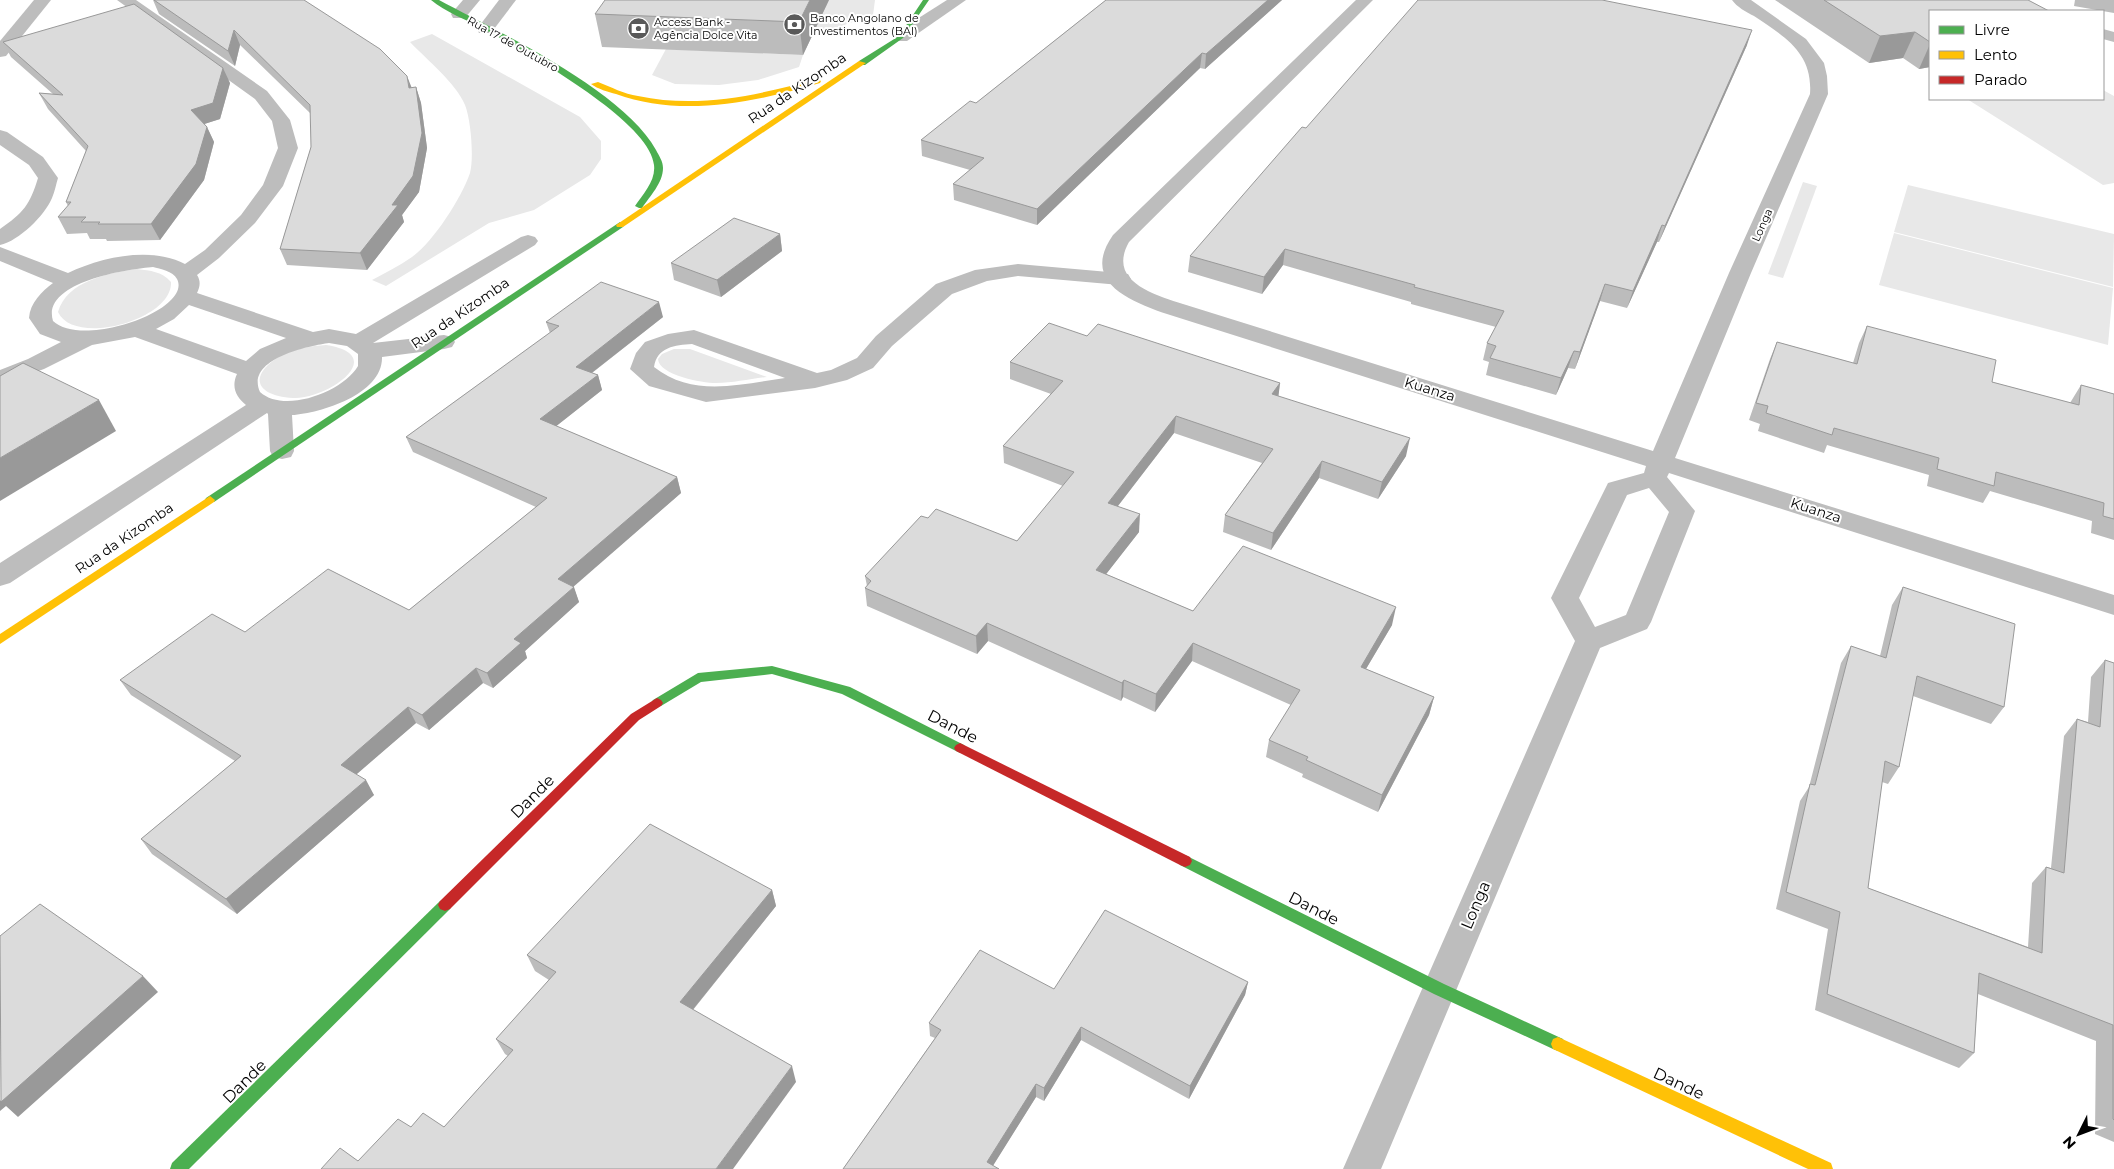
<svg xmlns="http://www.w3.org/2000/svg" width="2114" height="1169" font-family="Montserrat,sans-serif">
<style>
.green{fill:#e8e8e8}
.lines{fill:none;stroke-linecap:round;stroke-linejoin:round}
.lane{fill:#bdbdbd;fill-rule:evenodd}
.street{fill:#bdbdbd;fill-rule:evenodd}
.fast{fill:#4caf50;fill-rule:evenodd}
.slow{fill:#ffc107;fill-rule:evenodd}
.jam{fill:#c62828;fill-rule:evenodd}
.wall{fill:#bcbcbc}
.shaded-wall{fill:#999}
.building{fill:#dbdbdb;stroke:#999}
.labels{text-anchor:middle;stroke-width:4;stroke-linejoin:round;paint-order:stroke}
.far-poi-label{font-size:11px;fill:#000;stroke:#fff;text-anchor:start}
.far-street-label{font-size:11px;fill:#000;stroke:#fff}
.street-label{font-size:14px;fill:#000;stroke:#fff}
.near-street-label{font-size:16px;fill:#000;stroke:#fff}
</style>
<rect width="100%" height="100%" fill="#fff"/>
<g class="green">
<polygon points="829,0 875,0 873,15 812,36"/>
<path d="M432,34L580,117L601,141V159L590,175L534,210L489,223L386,286L372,280C385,273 399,266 412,257C433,242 461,199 470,173C474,158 471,120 465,105C456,83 427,60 410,42Z"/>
<polygon points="666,49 803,55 799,67 758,80 719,85 675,84 652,75"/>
<polygon points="2103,90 2114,96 2114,183 2103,185 1967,99 2103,99"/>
<polygon points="1803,182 1817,186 1783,278 1768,274"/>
<polygon points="1908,185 2114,234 2113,287 1894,232"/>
<polygon points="1894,233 2113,288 2108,345 1879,285"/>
<path d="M137,269C151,271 161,271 171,282C173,320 74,347 58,312C67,281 108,273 137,269Z"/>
<path d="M326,345C391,355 327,400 293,398C255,396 247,375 282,355C295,348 311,346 326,345Z"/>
<path d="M674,349H690L767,377C750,379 733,383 716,383C702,383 659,375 658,359L662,354Z"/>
</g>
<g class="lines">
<g class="lane">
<polygon points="34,0 51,0 6,56 0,57 0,41"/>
<path d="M117,0H136L267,91L290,120L298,148L283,186L255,223L219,258L197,275C201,281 200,287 197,293L313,332L329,329L356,334L521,237L528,235L535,237L538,241L535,245L373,343L444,335L452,337L455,342L452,347L444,349L382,357C383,394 321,413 292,415L294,451L291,457L282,459L273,457L270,451L268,414L267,413L10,583L0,586V563L246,405C236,397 231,387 237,374L135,337L92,345L44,369L0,385V370L28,359L61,342L40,334L29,318C30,303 42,291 53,283L0,261V247L68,273C101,257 151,246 185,264L205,250L241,215L263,185L278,148L272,121L255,99ZM153,267C160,269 173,271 177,279C193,310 82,349 53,321C41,282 128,269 153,267ZM189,305L286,338L260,349L246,361L156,329L174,319ZM329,343L347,346L358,354V366C343,392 284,414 260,392C245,359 308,346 329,343Z"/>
<polygon points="463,0 480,0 465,18 453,18 451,14"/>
<polygon points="499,0 516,0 491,33 479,33 477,29"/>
<polygon points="947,0 966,0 907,41 895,41 893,37 895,33"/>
<path d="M0,130L7,132L43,157L58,178C56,184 55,191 52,198C45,215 19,241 0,245V229C23,213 30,205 38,178L29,165L0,145Z"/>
<path d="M1018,264L1120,273L1128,274L1131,279L1128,284L1120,285L1018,276L987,281L952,294L892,346L873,368L847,380L815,388L706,402L649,386L630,369L636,353L645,342L668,334L694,330L817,373L831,370L857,358L876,336L936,284L975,270ZM692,344L700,347L785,378C740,384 693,398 654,367C657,347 675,345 692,344Z"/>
</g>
<g class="street">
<path d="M1356,0H1373L1129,242C1107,281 1153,294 1183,304L1653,451L1729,273L1810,94C1813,53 1785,37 1754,16C1746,12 1737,7 1732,0H1751L1806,39L1824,63L1827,76L1828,94L1751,273L1675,458L2114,595V615L1669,473L1667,477L1695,511L1651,622L1647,629L1600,648L1381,1169H1343L1575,641L1551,598L1608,483L1644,473L1646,466L1167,314C1130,301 1080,282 1113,235ZM1649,488L1669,512L1626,615L1595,627L1579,598L1627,495Z"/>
<polygon points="2103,29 2114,32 2114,42 2103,39"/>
</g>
<g class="fast">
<path d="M431,0H439C499,32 624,91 656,150C659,156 663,161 663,168C663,183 650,196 642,208H639L635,206C643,194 656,181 654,165C651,121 522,50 484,29C467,20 445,12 431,0Z"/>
<polygon points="923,0 929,0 903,38 865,65 859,65 859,61 899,36"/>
<polygon points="620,222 624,225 623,227 214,502 206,502 205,500 206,498"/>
<polygon points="772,666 850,687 964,745 966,748 964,751 960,753 842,694 772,674 701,682 661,706 653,706 651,703 653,700 698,673"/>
<polygon points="1185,855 1444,984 1563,1039 1565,1044 1563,1049 1558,1051 1553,1049 1434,994 1180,865 1178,861 1180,857"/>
<polygon points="445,899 450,901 452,905 450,909 189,1169 170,1169 172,1163 440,901"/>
</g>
<g class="slow">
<polygon points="859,61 866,63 623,227 617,227 616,225"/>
<path d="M817,79L821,81L820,83C756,102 681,118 616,94C608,92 598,89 591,84L598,82C611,87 624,94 638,96C699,109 758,95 817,79Z"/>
<polygon points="210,496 215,500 214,502 0,644 0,634"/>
<polygon points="1558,1037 1831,1163 1833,1169 1808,1169 1553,1049 1551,1044 1553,1039"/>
</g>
<g class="jam">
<polygon points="657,698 661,700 663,703 661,706 639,720 450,909 445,911 440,909 438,905 440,901 631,714"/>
<polygon points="960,743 1190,857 1192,861 1190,865 1185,867 1180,865 956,751 954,748 956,745"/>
</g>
</g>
<g class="wall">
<polygon points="153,0 304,0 412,88 416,87 421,103 427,148 419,192 402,215 404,222 367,270 287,265 280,249 311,147 311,114 240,45 235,66 159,14"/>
<polygon points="829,0 803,55 602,47 595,14"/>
<polygon points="1106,0 1282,0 1205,69 1200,68 1037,225 954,200 953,184 970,170 922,156 921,140 976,103"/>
<polygon points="1775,0 2028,0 1930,11 1930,67 1919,69 1903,58 1869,63"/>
<polygon points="2075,0 2114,0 2114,13 2074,6"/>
<polygon points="3,42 230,83 220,119 204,124 207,127 214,142 204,180 160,240 107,241 106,239 90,239 87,233 67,234 58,217 68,206 66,202 86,151 48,109 39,93 53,94 11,57"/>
<polygon points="1747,45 1659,242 1657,242 1627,308 1600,301 1575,369 1568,368 1556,395 1486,375 1489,362 1483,360 1487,343 1496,327 1411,304 1411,302 1283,265 1262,294 1188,272 1190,256 1306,128"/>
<polygon points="780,234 782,251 721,297 674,280 671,263"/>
<polygon points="663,317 592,373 598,375 602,390 556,426 677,477 681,493 573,586 579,602 525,651 527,658 493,688 483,683 429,730 416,723 356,774 374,795 237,914 152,854 141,839 235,761 131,695 120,680 245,632 409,610 536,507 413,452 406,437 550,333 546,322"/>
<polygon points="1867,326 1992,382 2070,403 2081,385 2114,394 2114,540 2091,533 2092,521 1990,491 1983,503 1927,486 1929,475 1827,445 1824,453 1758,431 1760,424 1749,420 1770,359 1777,342 1853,363 1859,343"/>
<polygon points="1087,336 1280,383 1278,396 1406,456 1378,499 1319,478 1271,550 1223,532 1225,515 1262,463 1174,433 1118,506 1139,532 1106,574 1193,611 1392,625 1366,669 1434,697 1429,715 1378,812 1302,777 1303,774 1266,757 1269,740 1291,705 1192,661 1155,712 1123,697 1121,701 988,641 977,654 867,606 865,588 867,586 865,576 928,518 1017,541 1063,486 1004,463 1003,446 1051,394 1010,379 1010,362"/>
<polygon points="1903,587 2004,707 1991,724 1913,696 1899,767 1888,784 1882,782 1868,888 2028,947 2032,883 2046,867 2051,868 2064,736 2077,719 2088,722 2091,677 2105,660 2114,663 2114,1142 2095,1134 2096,1041 1978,994 1974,1053 1959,1068 1815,1010 1828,929 1776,909 1800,801 1809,787 1841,663 1851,646 1880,656 1892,605"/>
<polygon points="772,890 776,906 693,1010 796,1082 358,1161 411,1127 444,1127 508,1056 505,1054 496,1039 549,980 535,971 527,955"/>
<polygon points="1248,982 1245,995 1189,1099 1081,1040 1044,1101 1036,1097 993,1165 843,1169 935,1038 930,1036 929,1023 1054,989"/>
</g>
<g class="shaded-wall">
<polygon points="810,0 829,0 803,55 799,22"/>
<polygon points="1267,0 1282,0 1205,69 1206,54"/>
<polygon points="234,30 240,45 235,66 228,51"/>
<polygon points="1752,30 1747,45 1659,242 1665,226"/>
<polygon points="1915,32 1903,58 1869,63 1880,36"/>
<polygon points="1930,44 1930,67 1919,69"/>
<polygon points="1202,53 1200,68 1037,225 1037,209"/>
<polygon points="223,68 230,83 220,119 198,126 191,110"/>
<polygon points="407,76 413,91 409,88"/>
<polygon points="416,87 421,103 427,148 419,192 402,215 404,222 367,270 360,253 392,205"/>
<polygon points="207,127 214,142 204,180 160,240 151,224"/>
<polygon points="1662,225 1657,242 1627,308 1633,291"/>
<polygon points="780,234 782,251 721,297 717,280"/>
<polygon points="1285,249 1283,265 1262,294 1264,277"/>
<polygon points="1605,284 1600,301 1575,369 1580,352"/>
<polygon points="659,302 663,317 580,382 576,367"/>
<polygon points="1574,351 1568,368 1556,395 1561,378"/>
<polygon points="598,375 602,390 545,435 540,419"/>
<polygon points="1280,383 1278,400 1272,394"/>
<polygon points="99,400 116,431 0,501 0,458"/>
<polygon points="1176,416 1174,433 1107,520 1108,503"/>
<polygon points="1410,438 1406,456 1378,499 1382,482"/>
<polygon points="1322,461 1319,478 1271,550 1273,533"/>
<polygon points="677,477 681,493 564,595 558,579"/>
<polygon points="1140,514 1139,532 1096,587 1096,570"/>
<polygon points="574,587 579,602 525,651 527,658 493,688 487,673 514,639"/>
<polygon points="1396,607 1392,625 1357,684 1361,667"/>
<polygon points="987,623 988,641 977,654 976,636"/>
<polygon points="1193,643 1192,661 1155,712 1156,694"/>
<polygon points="476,668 483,683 429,730 422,715"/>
<polygon points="1124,680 1123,697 1121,701 1122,683"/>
<polygon points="1434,697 1429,715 1378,812 1382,795"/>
<polygon points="408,707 416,723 350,780 341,765"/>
<polygon points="366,780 374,795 237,914 226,899"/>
<polygon points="772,890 776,906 686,1018 680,1002"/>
<polygon points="143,976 158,992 18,1117 6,1106 0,1111 0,1101"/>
<polygon points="1248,982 1245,995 1189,1099 1190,1086"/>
<polygon points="1081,1027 1081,1040 1044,1101 1044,1088"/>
<polygon points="792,1066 796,1082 733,1169 716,1169"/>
<polygon points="1036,1084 1036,1097 991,1169 987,1162"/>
</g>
<g class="building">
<polygon points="154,0 304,0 380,49 407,76 409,88 416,87 422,133 413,176 392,205 398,205 360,253 280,249 311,147 310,105 234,30 228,51"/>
<polygon points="605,0 810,0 799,22 595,14"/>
<polygon points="1106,0 1268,0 1206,54 1202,53 1037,209 953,184 984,158 921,140 970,101 976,103"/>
<polygon points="1418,0 1602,0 1752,30 1665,226 1662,225 1633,291 1605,284 1580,352 1574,351 1561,378 1490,358 1496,346 1487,343 1504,311 1414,287 1415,285 1285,249 1264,277 1190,256 1302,127 1306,128"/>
<polygon points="1824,0 2028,0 2049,11 1930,11 1930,42 1915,32 1880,36"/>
<polygon points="134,4 223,68 213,103 191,110 207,127 196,164 151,224 98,224 100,222 81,222 86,217 58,217 71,202 66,202 88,146 39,93 63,95 3,42"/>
<polygon points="734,218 780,234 717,280 671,263"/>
<polygon points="601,282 659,302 576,367 598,375 540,419 677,477 558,579 574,587 514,639 521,643 487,673 476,668 422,715 408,707 341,765 366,780 226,899 141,839 241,756 120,680 212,614 245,632 328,569 409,610 547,498 406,437 559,326 546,322"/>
<polygon points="1049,323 1087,336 1098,324 1280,383 1272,394 1410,438 1382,482 1322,461 1273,533 1225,515 1273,449 1176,416 1108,503 1140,514 1096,570 1193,611 1243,546 1396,607 1361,667 1434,697 1382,795 1306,760 1308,757 1269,740 1300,690 1193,643 1156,694 1124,680 1122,683 987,623 976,636 865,588 871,581 865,576 921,516 928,518 936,509 1017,541 1074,472 1003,446 1063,381 1010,362"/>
<polygon points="1867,326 1996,360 1992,382 2079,405 2081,385 2114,394 2114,519 2103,516 2104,503 1996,472 1994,486 1937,469 1939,458 1834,428 1832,435 1766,413 1768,406 1756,403 1777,342 1857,364"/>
<polygon points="23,363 99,400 0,458 0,376"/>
<polygon points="1903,587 2015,624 2004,707 1917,676 1899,767 1885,761 1868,888 2042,953 2046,867 2064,873 2077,719 2100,727 2105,660 2114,663 2114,1120 2113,1119 2113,1025 1979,973 1974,1053 1827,994 1840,912 1786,892 1810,784 1815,785 1851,646 1886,658"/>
<polygon points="650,824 772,890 680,1002 792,1066 716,1169 321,1169 340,1148 358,1161 398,1119 411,1127 423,1113 444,1127 513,1050 496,1039 556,972 527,955"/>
<polygon points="40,904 143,976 1,1102 0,936"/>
<polygon points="1105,910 1248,982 1190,1086 1081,1027 1044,1088 1036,1084 987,1162 999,1169 843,1169 941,1030 929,1023 980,950 1054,989"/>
</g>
<defs>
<symbol id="bank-disc" viewBox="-11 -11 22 22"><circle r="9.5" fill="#595959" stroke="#fff"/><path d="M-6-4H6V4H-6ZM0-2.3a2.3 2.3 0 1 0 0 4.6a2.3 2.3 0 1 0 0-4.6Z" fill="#fff"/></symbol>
</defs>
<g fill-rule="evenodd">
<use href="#bank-disc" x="782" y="12" width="25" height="25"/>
<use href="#bank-disc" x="626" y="16" width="25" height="25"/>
</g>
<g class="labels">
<g class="far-poi-label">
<text x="810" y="22">Banco Angolano de<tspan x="810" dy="13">Investimentos (BAI)</tspan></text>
<text x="654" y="26">Access Bank -<tspan x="654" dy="13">Agência Dolce Vita</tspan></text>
</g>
<g class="far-street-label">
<text transform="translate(513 44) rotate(29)" y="4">Rua 17 de Outubro</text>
<text transform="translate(1762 225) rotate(-66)" y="4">Longa</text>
</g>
<g class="street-label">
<text transform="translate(797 88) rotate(-34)" y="5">Rua da Kizomba</text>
<text transform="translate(460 313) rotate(-34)" y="5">Rua da Kizomba</text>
<text transform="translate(1430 389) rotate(17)" y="5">Kuanza</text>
<text transform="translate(1816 510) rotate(18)" y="5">Kuanza</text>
<text transform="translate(124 538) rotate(-34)" y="5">Rua da Kizomba</text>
</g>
<g class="near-street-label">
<text transform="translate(953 726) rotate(27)" y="6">Dande</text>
<text transform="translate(532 796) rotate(-45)" y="6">Dande</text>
<text transform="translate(1475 905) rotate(-67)" y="6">Longa</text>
<text transform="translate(1314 908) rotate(27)" y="6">Dande</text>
<text transform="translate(244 1081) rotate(-45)" y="6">Dande</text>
<text transform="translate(1679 1083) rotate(25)" y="6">Dande</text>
</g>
</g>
<rect x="1929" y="10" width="175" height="90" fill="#ffffff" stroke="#999999"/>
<rect x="1939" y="26" width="25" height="8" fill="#4caf50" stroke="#999999"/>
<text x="1974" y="35" font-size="15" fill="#000000">Livre</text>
<rect x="1939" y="51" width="25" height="8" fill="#ffc107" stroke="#999999"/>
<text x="1974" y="60" font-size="15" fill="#000000">Lento</text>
<rect x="1939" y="76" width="25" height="8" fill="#c62828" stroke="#999999"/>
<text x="1974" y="85" font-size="15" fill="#000000">Parado</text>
<g transform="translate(2079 1134) rotate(228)" stroke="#ffffff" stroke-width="4" paint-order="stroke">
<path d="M0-4L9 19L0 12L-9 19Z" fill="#000000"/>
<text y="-8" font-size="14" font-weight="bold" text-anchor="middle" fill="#000000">N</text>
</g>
</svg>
